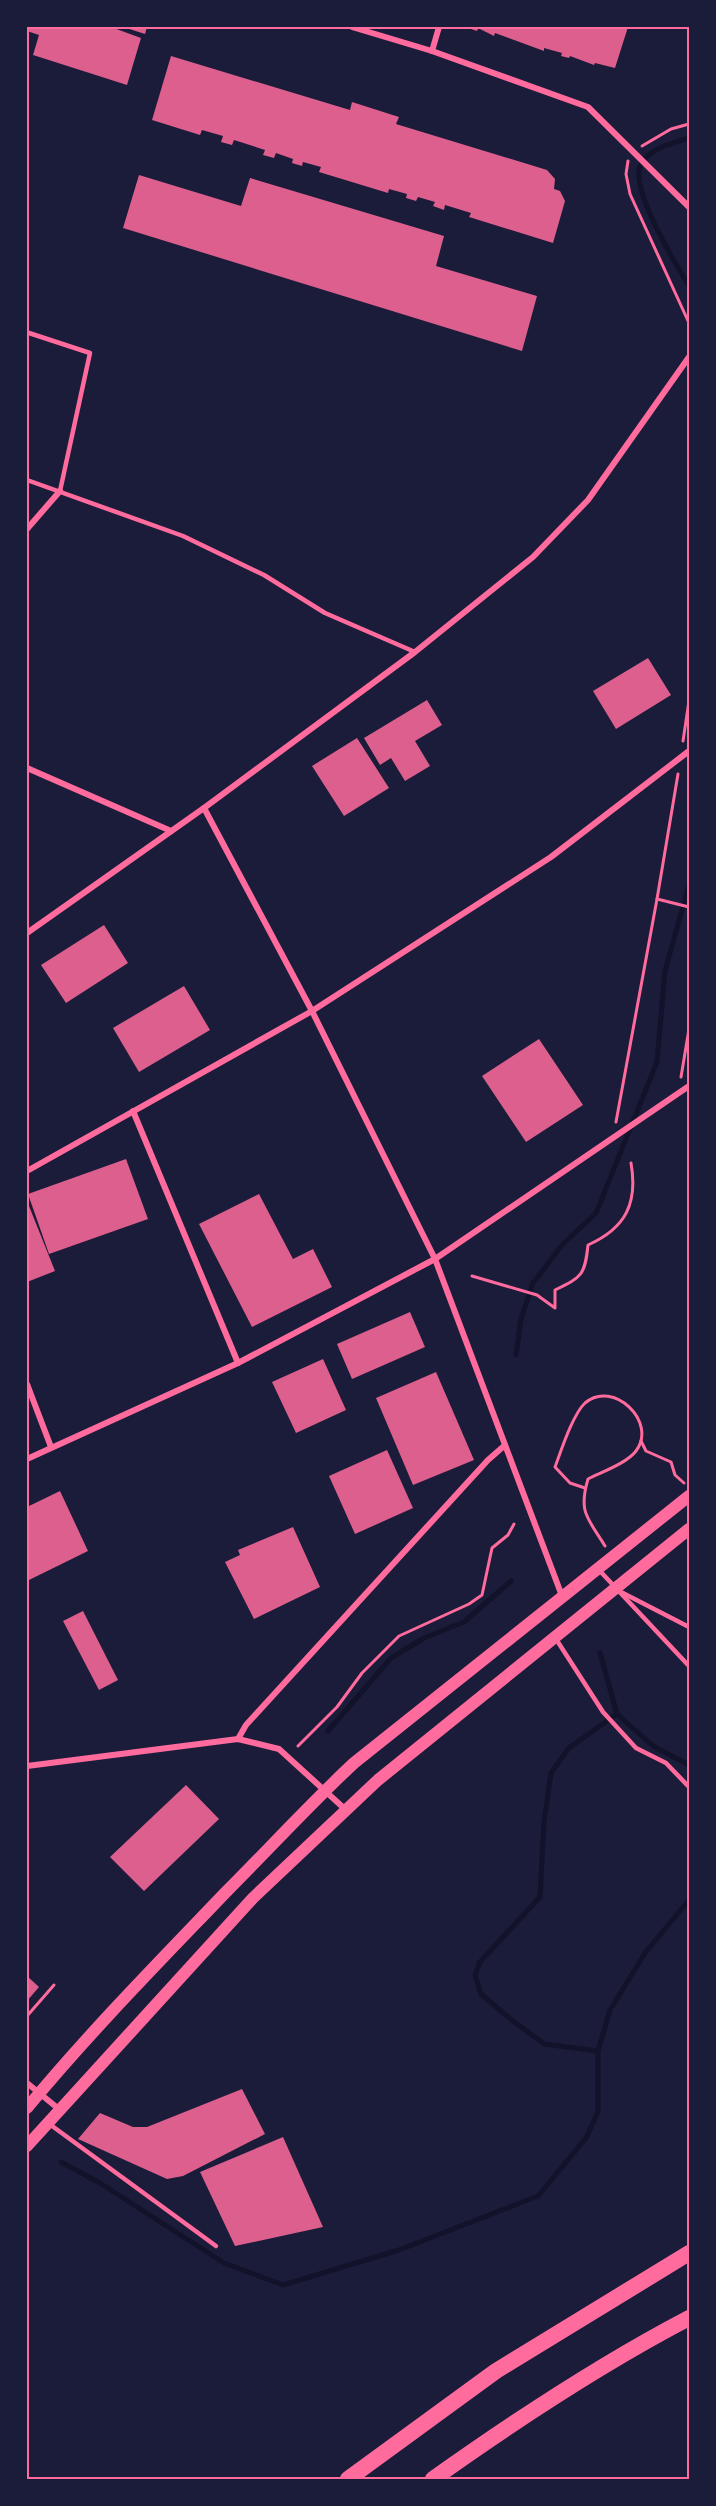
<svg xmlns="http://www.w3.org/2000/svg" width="716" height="2506" font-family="Bitter,serif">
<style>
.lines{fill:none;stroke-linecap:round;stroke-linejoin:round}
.stream{stroke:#12122b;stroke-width:5}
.building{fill:#dd5f8e}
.path{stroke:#ff6b9d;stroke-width:3}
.service{stroke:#ff6b9d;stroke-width:4.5}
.minor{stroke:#ff6b9d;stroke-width:6}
.secondary{stroke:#ff6b9d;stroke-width:12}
.motorway{stroke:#ff6b9d;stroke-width:16}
.neatline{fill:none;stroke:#ff6b9d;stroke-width:2}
</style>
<rect width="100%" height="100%" fill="#1b1b3a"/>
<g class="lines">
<g class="stream">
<path d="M689,138C673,143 650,148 641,164C628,186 676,265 689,286"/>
<polyline points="516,1355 521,1319 533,1283 562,1245 596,1213 657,1062 665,971 689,885"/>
<polyline points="600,1653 617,1714 653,1746 689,1765"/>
<polyline points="328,1731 391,1658 424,1638 464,1622 511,1581"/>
<polyline points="598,2051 544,2044 513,2021 481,1994 475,1975 480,1962 540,1897 544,1822 551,1773 569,1748 617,1714"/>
<polyline points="61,2162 100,2183 224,2263 283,2285 399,2250 538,2196 586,2138 598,2112 598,2051 610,2010 645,1953 689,1900"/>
</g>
</g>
<g class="building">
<polygon points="27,27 111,27 141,38 127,85 33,55 39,35 27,31"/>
<polygon points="123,27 147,27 145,34"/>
<polygon points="465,27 628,27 615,68 595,63 594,65 570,56 569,58 561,56 562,53 544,48 544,51 495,33 494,36 478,28 477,31"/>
<polygon points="171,56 350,110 352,102 399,117 396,124 547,170 555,179 554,189 560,191 565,201 553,243 469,217 471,213 445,205 444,210 433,206 435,202 418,197 416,201 406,198 407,194 389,189 388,193 319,172 321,167 303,162 302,166 292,163 293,159 276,153 274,158 263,155 265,150 234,140 232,145 221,142 223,136 202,130 200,135 152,120"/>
<polygon points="139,175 241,206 250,178 444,236 436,266 537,296 522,351 123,228"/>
<polygon points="648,658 671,695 616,729 593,691"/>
<polygon points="427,700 442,725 415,741 430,766 405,781 391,758 380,765 364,738"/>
<polygon points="357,738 389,788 344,816 312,766"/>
<polygon points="104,925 128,963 66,1003 41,965"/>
<polygon points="184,986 210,1030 139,1072 113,1028"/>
<polygon points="539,1039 583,1105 526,1142 482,1076"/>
<polygon points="126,1159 148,1219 49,1254 28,1194"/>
<polygon points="259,1194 293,1259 313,1249 332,1287 252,1327 199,1224"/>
<polygon points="27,1201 55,1271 27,1282"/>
<polygon points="410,1312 425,1347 352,1379 337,1344"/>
<polygon points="323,1359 346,1410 296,1433 272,1382"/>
<polygon points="436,1372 474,1460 413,1485 376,1398"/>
<polygon points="387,1450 413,1508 355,1534 329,1476"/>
<polygon points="60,1491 88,1551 27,1581 27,1507"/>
<polygon points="293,1527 320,1587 254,1619 225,1562 240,1555 238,1550"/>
<polygon points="83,1611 118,1680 99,1690 63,1621"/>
<polygon points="186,1785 219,1819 144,1891 110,1857"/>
<polygon points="27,1976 39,1987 27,2001"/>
<polygon points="242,2089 265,2134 183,2176 167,2179 78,2139 100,2113 133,2127 147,2127"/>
<polygon points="283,2137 323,2227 235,2246 200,2172"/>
</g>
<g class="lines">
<g class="path">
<polyline points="642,146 671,129 689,124"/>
<polyline points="628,161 626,174 630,194 689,323"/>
<polyline points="683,741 689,701"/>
<polyline points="678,774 657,899 689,907"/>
<polyline points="681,1077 689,1029"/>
<polyline points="616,1122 657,899"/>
<path d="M472,1276L537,1295L555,1308V1290C582,1277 585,1275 588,1245C626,1228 638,1203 631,1163"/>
<polyline points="641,1441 646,1451 671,1462 675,1475 684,1483"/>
<path d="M585,1488L570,1483L555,1467C561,1451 573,1414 585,1403C613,1379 658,1422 636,1451C627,1463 602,1472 588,1479C578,1513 588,1518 605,1546"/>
<polyline points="298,1746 337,1707 362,1673 399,1636 469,1604 482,1595 492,1548 508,1535 514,1524"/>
<polyline points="27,2016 54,1985"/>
</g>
<g class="service">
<polyline points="29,333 90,353 60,491"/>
<polyline points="27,480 183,536 264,575 325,613 415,652"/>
<polyline points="599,1570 689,1666"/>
<polyline points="619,1591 689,1627"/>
<polyline points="556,1639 603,1712 636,1748 666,1763 689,1787"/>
<polyline points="48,2123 216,2246"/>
</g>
<g class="minor">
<polyline points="352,27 432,51 588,107 689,207"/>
<polyline points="432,51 439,27"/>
<polyline points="27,529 60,491"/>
<polyline points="27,768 171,831"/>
<polyline points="204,808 312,1011 435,1259 562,1596"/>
<polyline points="27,933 204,808 415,652 533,557 588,500 689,357"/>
<polyline points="133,1111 238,1363"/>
<polyline points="27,1171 312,1011 551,857 689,751"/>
<polyline points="27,1384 51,1447"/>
<polyline points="27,1459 238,1363 435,1259 689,1086"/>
<polyline points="238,1739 246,1725 488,1460 504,1446"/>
<polyline points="27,1766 238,1739 279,1749 346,1810"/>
<polyline points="27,2083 60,2110"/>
</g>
<g class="secondary">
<path d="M27,2108C89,2033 158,1963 225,1893C268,1850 309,1805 354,1763L689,1496"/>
<polyline points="27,2146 253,1898 378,1780 689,1529"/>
</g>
<g class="motorway">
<polyline points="348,2479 496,2371 689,2253"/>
<path d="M433,2479C516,2420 599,2365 689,2318"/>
</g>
</g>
<rect width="716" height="2506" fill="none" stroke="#1b1b3a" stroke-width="57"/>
<rect x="28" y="28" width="660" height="2450" class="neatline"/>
</svg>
